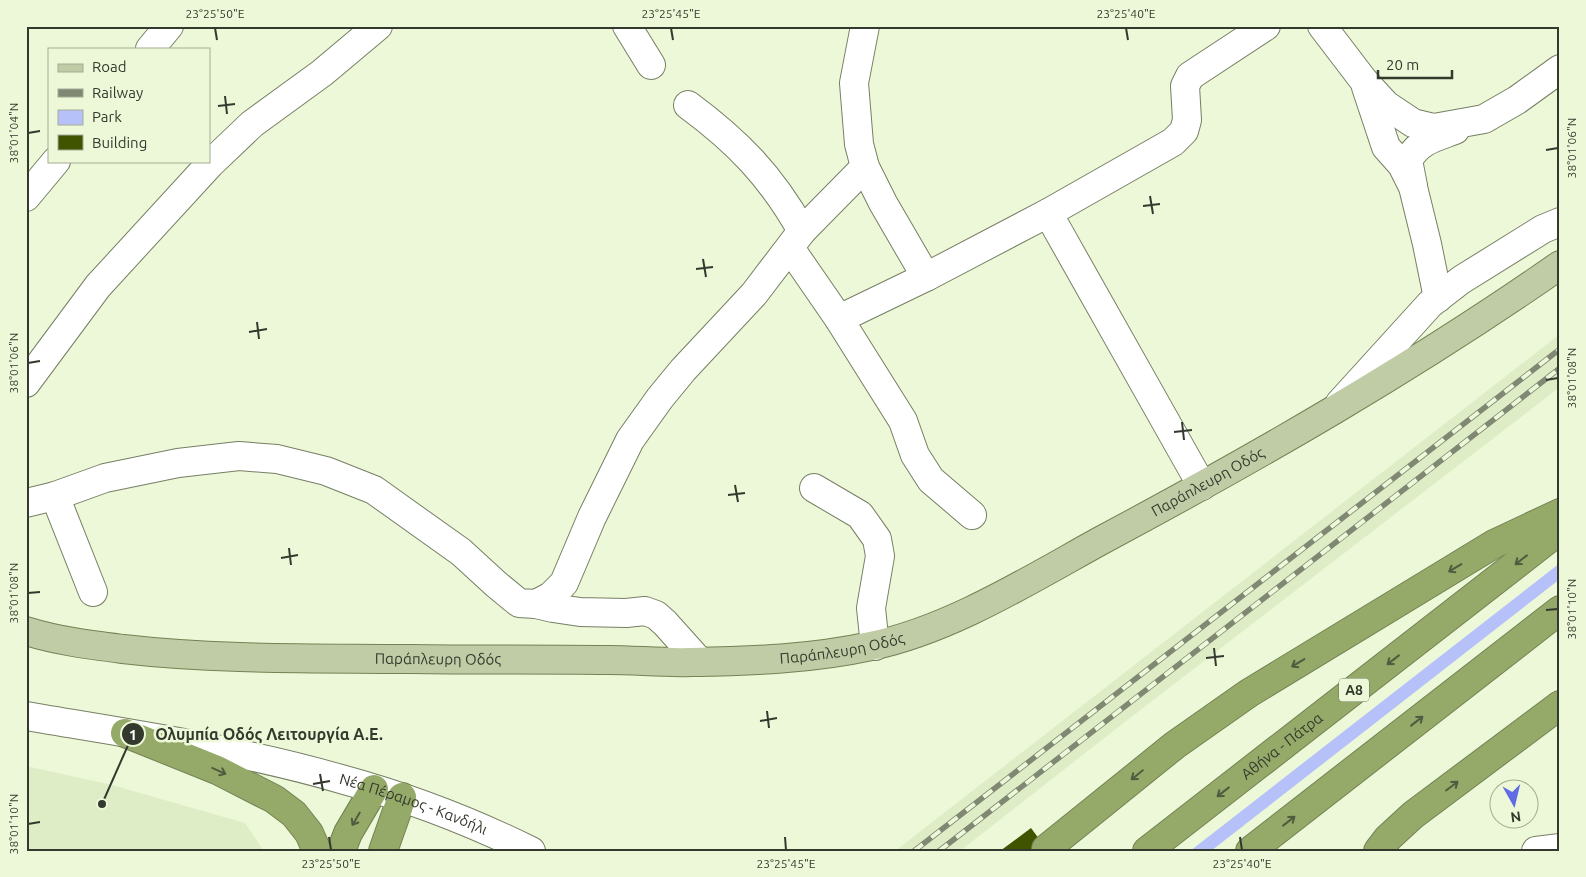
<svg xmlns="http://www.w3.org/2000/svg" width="1586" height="877" font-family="Ubuntu,sans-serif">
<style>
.built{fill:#dfedc6}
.green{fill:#b6c1f9}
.building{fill:#405400}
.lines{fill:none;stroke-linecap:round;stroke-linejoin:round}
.minor-casing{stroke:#767f64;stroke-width:30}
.major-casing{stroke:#738254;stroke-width:30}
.highway-casing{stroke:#738254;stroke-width:30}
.minor{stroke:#fff;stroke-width:28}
.major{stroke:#bfcca5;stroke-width:28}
.highway{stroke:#95aa69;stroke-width:28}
.rail-casing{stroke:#808874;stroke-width:5.5}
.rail{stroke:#ecf8d8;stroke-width:4;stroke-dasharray:11;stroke-linecap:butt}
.oneway{stroke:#515b3f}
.ticks{fill:none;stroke:#34392d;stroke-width:2}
.labels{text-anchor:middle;stroke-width:5;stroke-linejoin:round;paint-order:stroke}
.shield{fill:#ecf8d8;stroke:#6b7260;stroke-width:1}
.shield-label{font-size:14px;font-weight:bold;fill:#34392d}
.street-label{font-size:15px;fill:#34392d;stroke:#ecf8d8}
.leader{fill:none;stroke:#34392d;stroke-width:2}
.callout-dot{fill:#34392d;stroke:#ecf8d8;stroke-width:2}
.mark-label{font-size:15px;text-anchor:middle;font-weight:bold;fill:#fff}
.callout-label{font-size:16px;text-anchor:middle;font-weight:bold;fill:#34392d;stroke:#ecf8d8;stroke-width:5;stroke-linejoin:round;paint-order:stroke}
.neatline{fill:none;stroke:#34392d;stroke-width:2}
.ticks-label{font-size:12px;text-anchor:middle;fill:#34392d}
</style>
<rect width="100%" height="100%" fill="#ecf8d8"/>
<g class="built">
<polygon points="1560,334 1560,387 1121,725 960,851 895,851"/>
<polygon points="26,766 112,785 245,823 264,851 26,851"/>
</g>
<polygon class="green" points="1560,563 1560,579 1211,851 1190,851"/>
<polygon class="building" points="1031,828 1048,851 1000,851"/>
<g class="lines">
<defs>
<g id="minor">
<polyline points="627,26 651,65"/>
<polyline points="865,26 854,83 859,144 865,167 883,203 926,277"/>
<polyline points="1322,26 1364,81 1386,105 1413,123 1434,128 1484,119 1517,100 1560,69"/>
<polyline points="150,49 169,26"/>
<polyline points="1366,87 1386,147 1402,165 1413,187 1427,244 1438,298"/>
<path d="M688,105C738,142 771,176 802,231"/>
<path d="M1413,186L1408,160C1420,140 1434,138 1455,130"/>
<polyline points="26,197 56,161"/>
<polyline points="1048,213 1202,486"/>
<polyline points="790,248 839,319 903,421 915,455 931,480 972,515"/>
<polyline points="839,319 926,277 1048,213 1173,142 1184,131 1187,120 1185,86 1190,76 1266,26"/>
<polyline points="26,383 98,286 210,164 252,124 322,73 378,26"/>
<polyline points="1340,403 1430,304 1461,280 1543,229 1560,222"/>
<polyline points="814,488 860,515 877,539 880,556 871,608 875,646"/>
<polyline points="55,496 93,592"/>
<polyline points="26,503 55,496 105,478 178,463 239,456 277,459 326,471 374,490 461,552 497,585 519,603 536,604 551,596 564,583 592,517 630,440 660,398 683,370 754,294 802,231 865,167"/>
<polyline points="536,604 553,608 580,612 626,613 645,611 656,615 665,623 700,662"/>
<path id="s1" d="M26,716C131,734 238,749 341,779C407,797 470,821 531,851"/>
<polyline points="1536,851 1560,848"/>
</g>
<g id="major">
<path id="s2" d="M26,631C58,641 91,645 123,649C218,660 315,658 411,659C477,660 543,659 608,660C636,660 663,663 691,662C751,661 812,659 871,646C950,630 1031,579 1102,540C1259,456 1414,367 1560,265"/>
</g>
<g id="highway">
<polyline points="125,733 217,770 274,799 294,814 309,833 317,851"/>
<polyline points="1046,849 1175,745 1249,693 1494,544 1560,513"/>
<polyline points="341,851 348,833 374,789"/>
<polyline points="383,851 402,797"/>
<path id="s3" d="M1147,851L1560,530"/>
<polyline points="1250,851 1560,610"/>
<polyline points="1378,851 1388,838 1413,815 1560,705"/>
</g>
</defs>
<use href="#minor" class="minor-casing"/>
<use href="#major" class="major-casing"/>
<use href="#highway" class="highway-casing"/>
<use href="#minor" class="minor"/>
<use href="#major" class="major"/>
<use href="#highway" class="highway"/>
<defs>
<g id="rail">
<polyline points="914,851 1560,349"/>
<polyline points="939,851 1560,368"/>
</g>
</defs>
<use href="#rail" class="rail-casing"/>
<use href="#rail" class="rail"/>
</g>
<defs><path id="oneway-shaft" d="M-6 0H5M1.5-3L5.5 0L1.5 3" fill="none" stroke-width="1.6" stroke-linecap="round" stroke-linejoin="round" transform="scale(1.25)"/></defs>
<g class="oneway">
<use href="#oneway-shaft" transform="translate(1521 560) rotate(142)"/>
<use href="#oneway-shaft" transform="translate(1455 568) rotate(149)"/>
<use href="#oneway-shaft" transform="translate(1393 660) rotate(142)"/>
<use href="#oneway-shaft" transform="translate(1298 663) rotate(149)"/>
<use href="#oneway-shaft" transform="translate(1417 721) rotate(-38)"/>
<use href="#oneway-shaft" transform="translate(219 771) rotate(24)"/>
<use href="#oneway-shaft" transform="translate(1137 775) rotate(141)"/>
<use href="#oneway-shaft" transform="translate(1452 786) rotate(-37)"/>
<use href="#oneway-shaft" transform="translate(1223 792) rotate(142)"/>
<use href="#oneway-shaft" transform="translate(356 819) rotate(120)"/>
<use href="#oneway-shaft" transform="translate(1289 821) rotate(-38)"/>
</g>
<path class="ticks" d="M215,28L217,40M671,28L673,40M1126,28L1128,40M225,96L227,114M218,106L235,104M28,133L40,131M1546,150L1558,148M1150,196L1153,214M1143,206L1160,204M703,259L706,277M696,269L713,267M257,322L259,339M249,332L267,329M28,363L40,361M1546,380L1558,378M1182,422L1184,440M1174,432L1192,430M735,485L738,502M728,495L745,493M289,548L291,565M281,558L298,555M28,593L40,592M1546,610L1558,609M1214,648L1216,666M1206,658L1224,656M767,711L769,728M760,721L777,718M320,774L323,791M313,784L330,781M28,824L40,822M329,837L331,850M785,837L786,850M1240,837L1242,850"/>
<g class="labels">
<rect class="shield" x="1339" y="678.5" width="30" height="23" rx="4"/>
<g class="shield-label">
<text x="1354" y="695">Α8</text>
</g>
<g class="street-label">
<text dy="5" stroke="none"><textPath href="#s2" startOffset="1224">Παράπλευρη Οδός</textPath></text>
<text dy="5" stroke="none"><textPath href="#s2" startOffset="819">Παράπλευρη Οδός</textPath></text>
<text dy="5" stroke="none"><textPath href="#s2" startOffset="414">Παράπλευρη Οδός</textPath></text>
<text dy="5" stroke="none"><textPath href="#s3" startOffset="171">Αθήνα - Πάτρα</textPath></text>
<text dy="5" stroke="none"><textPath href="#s1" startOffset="398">Νέα Πέραμος - Κανδήλι</textPath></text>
</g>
</g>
<path class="leader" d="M102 804L133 734"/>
<g class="callout-dot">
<circle cx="102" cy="804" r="5"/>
<circle cx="133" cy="734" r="12"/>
</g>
<g class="mark-label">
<text x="133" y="740">1</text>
</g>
<g class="callout-label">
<text x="269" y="740">Ολυμπία Οδός Λειτουργία Α.Ε.</text>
</g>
<rect width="1586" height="877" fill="none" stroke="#ecf8d8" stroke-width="55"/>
<rect x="48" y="48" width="162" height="115" fill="#ecf8d8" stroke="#a2ac94"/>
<rect x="58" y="64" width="25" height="8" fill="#bfcca5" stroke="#a2ac94"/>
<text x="92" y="72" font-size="15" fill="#34392d">Road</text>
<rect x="58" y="89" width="25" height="8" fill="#808874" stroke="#a2ac94"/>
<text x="92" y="98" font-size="15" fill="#34392d">Railway</text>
<rect x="58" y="110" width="25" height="15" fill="#b6c1f9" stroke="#a2ac94"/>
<text x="92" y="122" font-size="15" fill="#34392d">Park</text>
<rect x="58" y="135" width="25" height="15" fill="#405400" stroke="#a2ac94"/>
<text x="92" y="148" font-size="15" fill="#34392d">Building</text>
<g transform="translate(1514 804) rotate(172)"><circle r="24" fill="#ecf8d8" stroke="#a2ac94"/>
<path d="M0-4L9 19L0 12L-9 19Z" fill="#616be3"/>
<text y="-8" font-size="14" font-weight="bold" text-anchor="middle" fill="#34392d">N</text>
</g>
<path d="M1378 70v8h74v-8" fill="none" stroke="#34392d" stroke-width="2.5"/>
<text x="1386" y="70" font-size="15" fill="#34392d" stroke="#ecf8d8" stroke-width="4" paint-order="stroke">20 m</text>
<rect x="28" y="28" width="1530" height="822" class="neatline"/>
<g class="ticks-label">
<text x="215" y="18">23°25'50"E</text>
<text x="671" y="18">23°25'45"E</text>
<text x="1126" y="18">23°25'40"E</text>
<text transform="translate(14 133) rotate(-90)" y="4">38°01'04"N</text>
<text transform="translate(1572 148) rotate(-90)" y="4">38°01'06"N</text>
<text transform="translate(14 363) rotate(-90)" y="4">38°01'06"N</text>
<text transform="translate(1572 378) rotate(-90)" y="4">38°01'08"N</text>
<text transform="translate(14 593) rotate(-90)" y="4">38°01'08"N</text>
<text transform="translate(1572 609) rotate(-90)" y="4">38°01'10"N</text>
<text transform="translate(14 824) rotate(-90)" y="4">38°01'10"N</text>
<text x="331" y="868">23°25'50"E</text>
<text x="786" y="868">23°25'45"E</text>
<text x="1242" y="868">23°25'40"E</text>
</g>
</svg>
